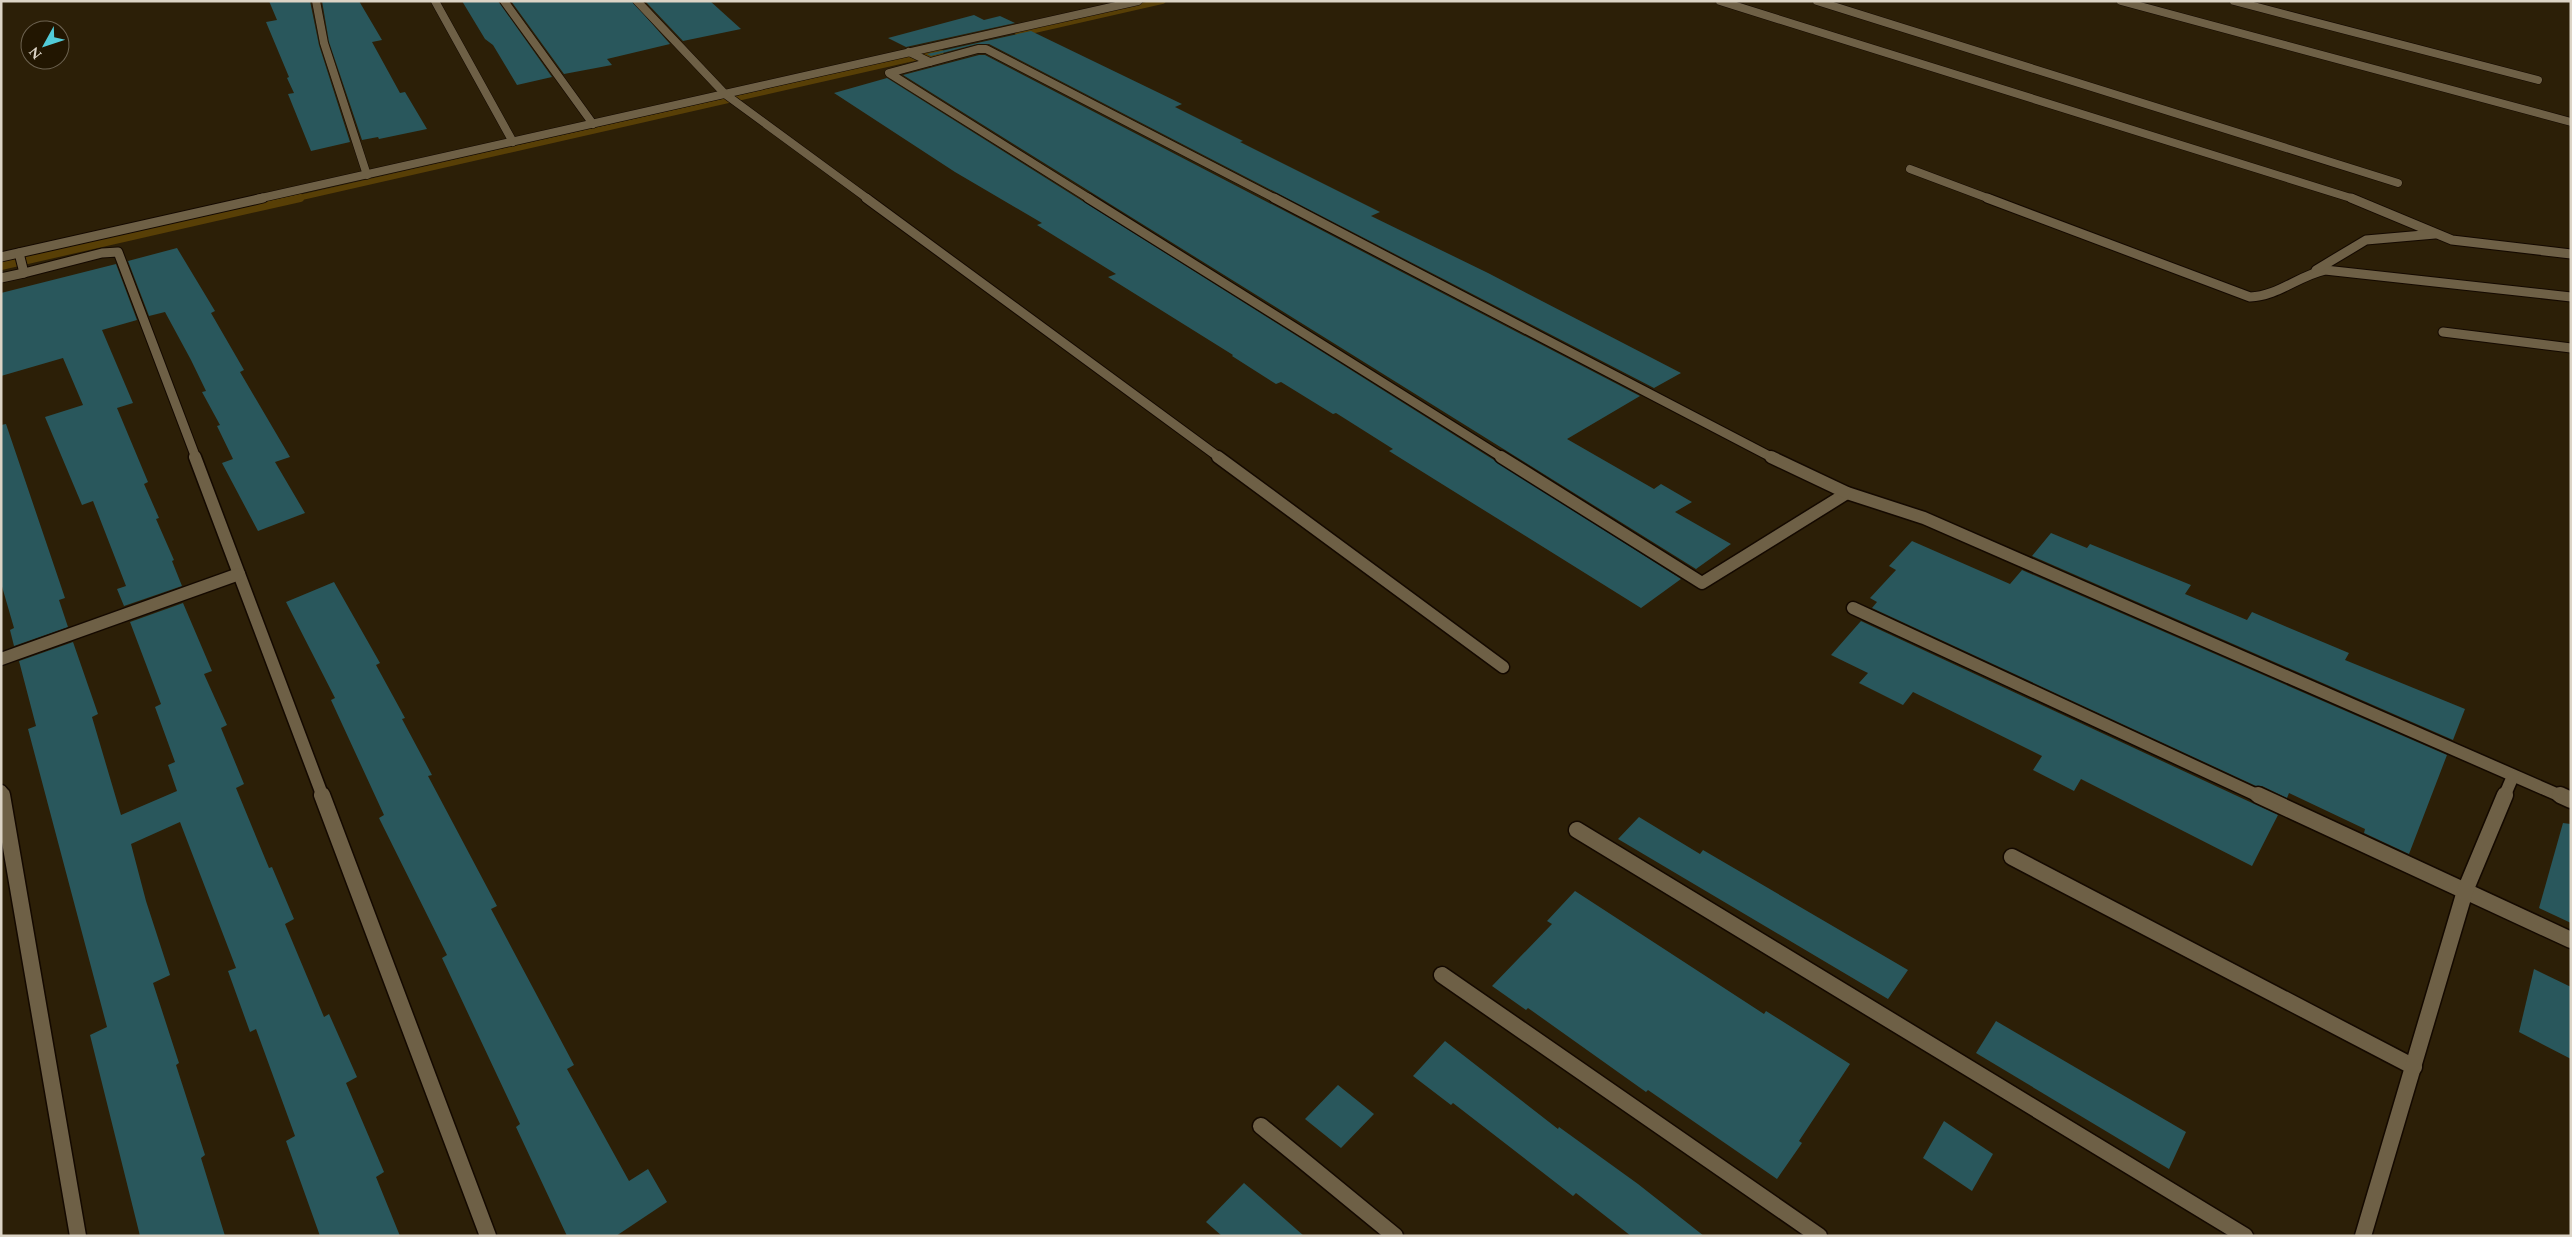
<svg xmlns="http://www.w3.org/2000/svg" width="2572" height="1237" font-family="Spectral,serif">
<style>
.lines{fill:none;stroke-linecap:round;stroke-linejoin:round}
.stream-far1{stroke:#583f06;stroke-width:5.5}
.stream{stroke:#583f06;stroke-width:8}
.building{fill:#29575c}
.minor-far3-casing{stroke:#140900;stroke-width:9}
.minor-far2-casing{stroke:#140900;stroke-width:11}
.minor-far1-casing{stroke:#140900;stroke-width:15}
.minor-casing{stroke:#140900;stroke-width:19}
.minor-far3{stroke:#6e6046;stroke-width:8}
.minor-far2{stroke:#6e6046;stroke-width:9}
.minor-far1{stroke:#6e6046;stroke-width:12}
.minor{stroke:#6e6046;stroke-width:16}
</style>
<rect width="100%" height="100%" fill="#2c1f07"/>
<g class="lines">
<g class="stream-far1">
<polyline points="1018,34 1163,1"/>
<polyline points="294,199 941,52"/>
</g>
<polyline class="stream" points="1,266 300,198"/>
</g>
<g class="building">
<polygon points="269,1 310,1 319,45 350,142 311,151 288,94 294,93 287,78 289,77 266,22 277,20"/>
<polygon points="322,1 359,1 382,40 372,42 400,93 405,92 427,129 379,139 378,137 362,140 329,42"/>
<polygon points="462,1 498,1 552,77 517,85 493,45 485,39"/>
<polygon points="511,1 632,1 670,44 607,59 612,65 564,74"/>
<polygon points="645,1 710,1 741,29 683,41"/>
<polygon points="974,15 984,20 1000,16 1015,23 906,47 888,38"/>
<polygon points="1031,31 1182,104 1175,107 1243,141 1240,142 1380,212 1371,216 1488,273 1681,373 1654,388 989,44 977,44 931,56 927,54"/>
<polygon points="979,55 985,55 1640,396 1567,439 1654,489 1661,484 1692,502 1675,512 1731,544 1696,569 903,75"/>
<polygon points="887,78 1494,460 1681,579 1641,608 1389,451 1393,449 1336,413 1333,414 1281,382 1276,384 1232,356 1233,355 1108,277 1116,274 1037,225 1042,223 955,172 834,93"/>
<polygon points="177,248 215,311 211,313 244,370 240,372 290,457 275,462 305,513 258,531 222,463 233,459 217,426 220,425 202,392 206,391 191,360 165,312 149,316 128,261"/>
<polygon points="116,264 137,320 102,330 133,403 117,408 148,482 144,484 159,518 156,519 174,560 172,561 182,586 124,606 117,589 126,586 93,501 82,505 45,417 83,405 63,358 1,376 1,293"/>
<polygon points="6,424 65,598 59,600 68,627 14,646 10,630 14,628 1,583 1,425"/>
<polygon points="2051,533 2087,548 2090,544 2191,585 2185,594 2247,620 2252,612 2287,627 2349,653 2345,660 2465,709 2453,740 2032,556"/>
<polygon points="1912,541 2010,584 2022,570 2447,755 2409,854 2364,833 2365,829 2289,793 2287,798 2262,786 2256,786 1872,608 1877,602 1870,598 1896,570 1889,566"/>
<polygon points="334,582 380,663 376,665 405,718 402,719 432,775 428,776 497,906 491,909 574,1065 567,1069 629,1181 648,1169 667,1202 616,1236 567,1236 516,1127 520,1124 442,958 447,955 379,818 384,815 331,700 335,698 286,602"/>
<polygon points="183,603 212,671 204,674 227,725 221,728 244,784 236,788 269,868 272,867 294,919 285,924 324,1017 329,1014 357,1077 346,1083 384,1172 376,1177 400,1236 320,1236 286,1141 295,1136 256,1029 250,1032 228,971 236,968 180,822 131,844 146,901 170,975 153,983 179,1063 176,1065 205,1155 201,1158 225,1236 140,1236 90,1035 107,1027 28,729 36,726 19,661 73,642 98,714 92,717 121,815 177,791 168,765 175,762 155,707 161,704 130,622"/>
<polygon points="1861,621 2278,815 2252,866 2081,779 2074,791 2033,770 2042,756 1913,692 1903,705 1859,683 1868,673 1831,655"/>
<polygon points="1639,817 1700,854 1703,850 1908,970 1888,999 1618,839"/>
<polygon points="2563,823 2571,824 2571,923 2539,908"/>
<polygon points="1575,891 1764,1014 1766,1011 1850,1064 1799,1141 1802,1143 1777,1179 1648,1090 1646,1092 1528,1008 1526,1010 1492,986 1552,924 1547,921"/>
<polygon points="2534,969 2571,987 2571,1059 2519,1032"/>
<polygon points="1996,1021 2186,1132 2169,1169 1976,1053"/>
<polygon points="1445,1041 1558,1129 1559,1127 1638,1184 1704,1236 1631,1236 1576,1193 1573,1196 1453,1103 1451,1105 1413,1076"/>
<polygon points="1338,1085 1374,1114 1341,1148 1305,1119"/>
<polygon points="1944,1121 1993,1154 1972,1191 1923,1158"/>
<polygon points="1244,1183 1304,1236 1222,1236 1206,1222"/>
</g>
<g class="lines">
<defs>
<g id="minor-far3">
<polyline points="316,1 324,43 367,175"/>
<polyline points="435,1 513,142"/>
<polyline points="504,1 593,124"/>
<polyline points="637,1 725,94 868,199"/>
<polyline points="1720,1 2354,199"/>
<polyline points="1817,1 2398,183"/>
<polyline points="2121,1 2571,122"/>
<polyline points="2234,1 2538,80"/>
<polyline points="909,52 930,62 889,73 1090,199"/>
<polyline points="930,62 978,49 986,49 1276,199"/>
<polyline points="1910,169 1990,199"/>
<polyline points="257,199 1138,1"/>
</g>
<g id="minor-far2">
<polyline points="866,198 1220,458"/>
<polyline points="1088,198 1503,458"/>
<polyline points="1274,198 1773,458"/>
<path d="M1987,198L2250,297C2278,296 2298,276 2325,270L2571,297"/>
<polyline points="2351,198 2452,240 2571,254"/>
<polyline points="1,257 263,198"/>
<polyline points="2316,270 2366,240 2435,234"/>
<polyline points="24,273 102,253 118,252 196,458"/>
<polyline points="1,278 24,273 19,253"/>
<polyline points="2443,332 2571,348"/>
</g>
<g id="minor-far1">
<polyline points="195,457 323,797"/>
<polyline points="1218,457 1503,667"/>
<polyline points="1501,457 1702,583 1847,493"/>
<polyline points="1771,457 1847,493 1924,518 2563,797"/>
<polyline points="1853,608 2261,797"/>
<polyline points="1,659 239,574"/>
<polyline points="1,791 2,797"/>
<polyline points="2504,797 2513,776"/>
</g>
<g id="minor">
<polyline points="2,795 78,1236"/>
<polyline points="322,795 488,1236"/>
<polyline points="2258,795 2571,940"/>
<polyline points="2560,795 2571,800"/>
<polyline points="1577,830 2245,1236"/>
<polyline points="2012,857 2414,1067"/>
<polyline points="1442,975 1819,1236"/>
<polyline points="1261,1126 1395,1236"/>
<polyline points="2363,1236 2465,891 2505,795"/>
</g>
</defs>
<use href="#minor-far3" class="minor-far3-casing"/>
<use href="#minor-far2" class="minor-far2-casing"/>
<use href="#minor-far1" class="minor-far1-casing"/>
<use href="#minor" class="minor-casing"/>
<use href="#minor-far3" class="minor-far3"/>
<use href="#minor-far2" class="minor-far2"/>
<use href="#minor-far1" class="minor-far1"/>
<use href="#minor" class="minor"/>
</g>
<rect width="2572" height="1237" fill="none" stroke="#dcd4c6" stroke-width="5"/>
<g transform="translate(45 45) rotate(230)"><circle r="24" fill="#221601" stroke="#6c6250"/>
<path d="M0-4L9 19L0 12L-9 19Z" fill="#52cbd8"/>
<text y="-8" font-size="14" font-weight="bold" text-anchor="middle" fill="#dcd4c6">N</text>
</g>
</svg>
